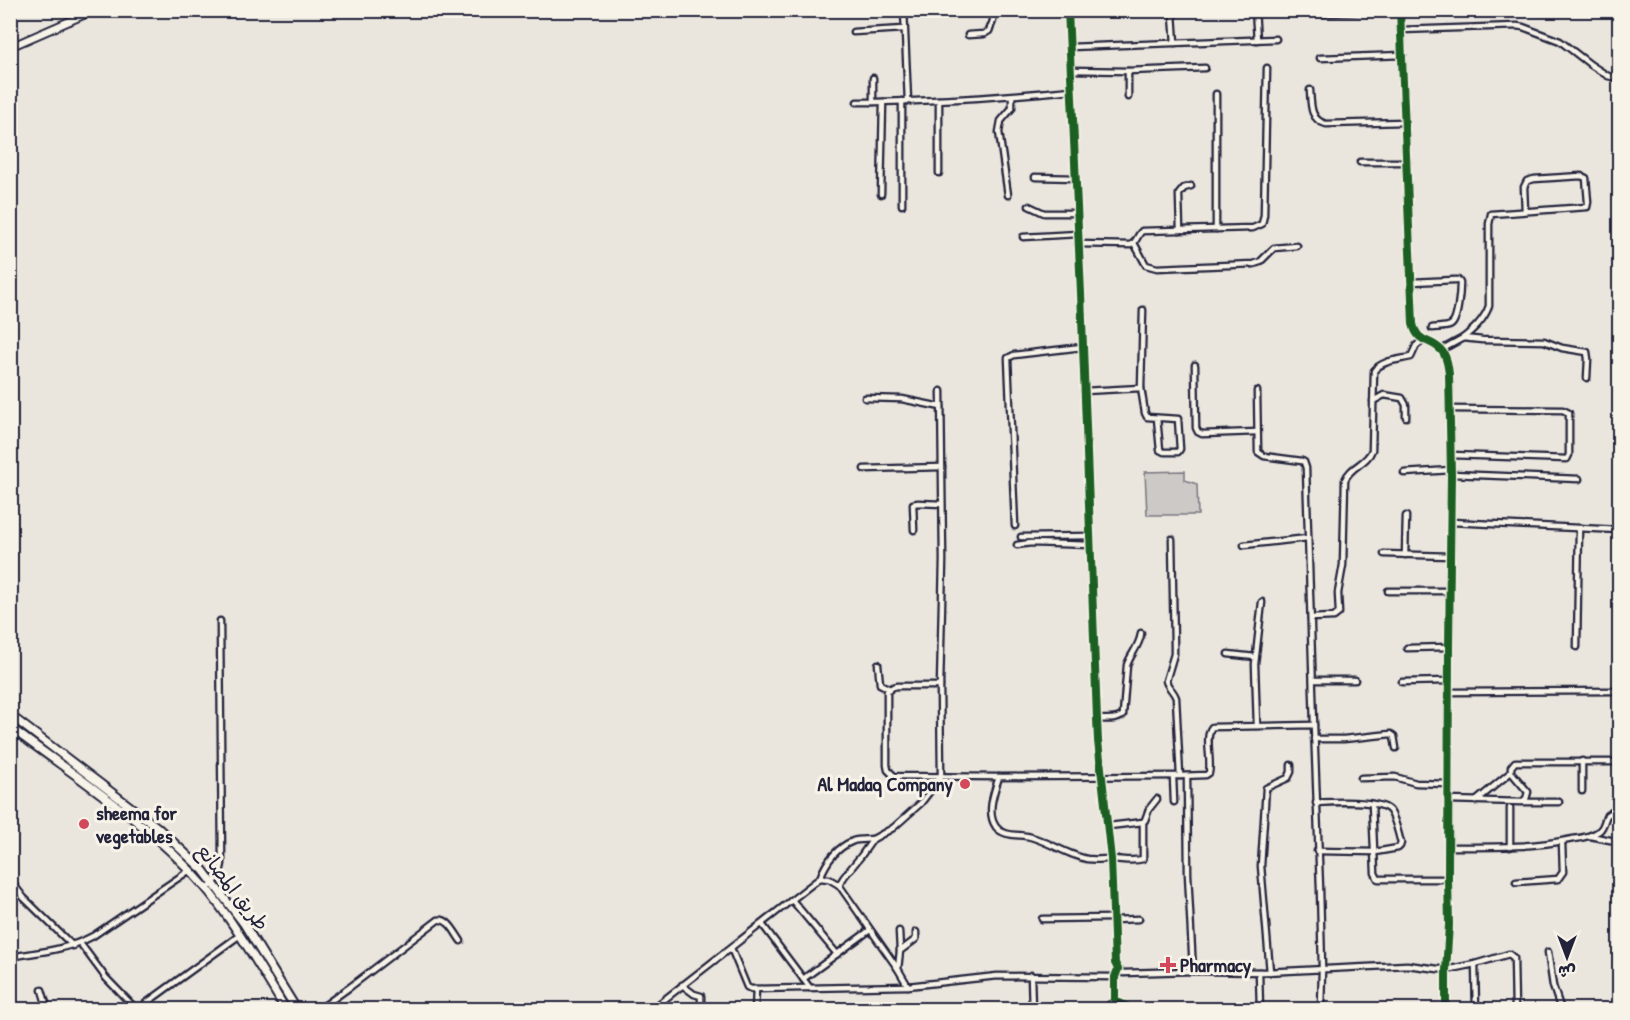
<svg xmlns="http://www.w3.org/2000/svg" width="1630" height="1020" font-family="'Patrick Hand','Playpen Sans Arabic',sans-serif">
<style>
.green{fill:#cdc9c6;stroke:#787680;stroke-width:1.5}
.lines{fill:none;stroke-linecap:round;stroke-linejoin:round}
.street-casing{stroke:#22223b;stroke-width:9}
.secondary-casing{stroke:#22223b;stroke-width:10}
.primary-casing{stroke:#22223b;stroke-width:11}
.street{stroke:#f7f3e8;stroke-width:4.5}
.secondary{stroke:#f7f3e8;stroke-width:6}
.primary{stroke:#f7f3e8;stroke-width:7}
.cycleway-casing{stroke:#f7f3e8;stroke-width:11}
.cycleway{stroke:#1b5e20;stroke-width:8}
.poi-dot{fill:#d1495b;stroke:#f7f3e8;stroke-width:2}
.labels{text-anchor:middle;stroke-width:6;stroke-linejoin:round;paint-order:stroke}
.poi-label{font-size:20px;font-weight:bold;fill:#22223b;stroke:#f7f3e8;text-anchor:start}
.street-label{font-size:20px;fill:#22223b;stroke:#f7f3e8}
</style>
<rect width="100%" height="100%" fill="#eae6de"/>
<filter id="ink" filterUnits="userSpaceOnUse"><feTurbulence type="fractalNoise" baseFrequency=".0167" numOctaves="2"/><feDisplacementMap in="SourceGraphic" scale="12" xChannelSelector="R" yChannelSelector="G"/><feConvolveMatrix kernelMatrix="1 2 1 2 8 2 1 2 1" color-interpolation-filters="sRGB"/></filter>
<g filter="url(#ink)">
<polygon class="green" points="1185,471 1185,480 1197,484 1198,515 1147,515 1145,472"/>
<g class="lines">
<defs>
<g id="street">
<polyline points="904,10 908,101"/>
<polyline points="1068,10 1081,293 1097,719 1098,741 1111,859 1115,963 1118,969 1115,977 1115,1001 1135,1010"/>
<polyline points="1255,10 1257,40"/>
<polyline points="1023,11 1030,10"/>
<polyline points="1068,11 1083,10"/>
<polyline points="1304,14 1394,10"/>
<polyline points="1401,30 1517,26 1523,27 1560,41 1591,65 1608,76 1620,79"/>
<polyline points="853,32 904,29"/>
<polyline points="968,35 984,34 989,31 993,21 993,10"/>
<polyline points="1175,43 1173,14 1176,10"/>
<polyline points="1070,47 1276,39"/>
<polyline points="1320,58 1403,55"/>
<polyline points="1071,70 1128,71 1205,68"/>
<polyline points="1128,71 1128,97"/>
<polyline points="873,78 873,102"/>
<path d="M1310,90C1311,105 1310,120 1326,124L1405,122"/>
<polyline points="1216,94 1216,229"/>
<path d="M857,102C929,102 1000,97 1072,90"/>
<polyline points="1360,162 1407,162"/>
<polyline points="939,173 939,100"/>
<polyline points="1035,177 1076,178"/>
<polyline points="881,194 883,102"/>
<polyline points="1008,195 999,132 1001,121 1012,108 1012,96"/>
<polyline points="902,205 902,101"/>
<polyline points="1029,206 1044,213 1077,213"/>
<polyline points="1180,230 1179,197 1179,194 1184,188 1191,186"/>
<polyline points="1023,237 1078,234"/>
<polyline points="1134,243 1146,265 1157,268 1254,264 1260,262 1274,248 1297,246"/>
<path d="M1078,244L1131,245C1137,242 1137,235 1142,231L1253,228L1262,224L1264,215L1267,68"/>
<path d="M1412,282L1454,280H1458L1460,283C1460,291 1458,321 1451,325C1446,328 1437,327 1432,328"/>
<path d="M1463,338C1474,329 1484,320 1489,306V224L1491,214L1587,207L1588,202L1586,178L1581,176L1534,179L1527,181L1524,187L1525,211"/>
<polyline points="1441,350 1463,338 1482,340 1544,341 1562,348 1587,352 1588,359 1587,378"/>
<polyline points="1195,365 1196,428 1198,432 1202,434 1257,432"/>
<polyline points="1141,388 1143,310"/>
<polyline points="1084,391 1141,388 1145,413 1147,417 1178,419 1180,449 1178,452 1164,452 1160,450 1157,418"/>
<polyline points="1257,391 1258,452 1264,456 1302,461 1304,462 1306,468 1314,725"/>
<polyline points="865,398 902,399 941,407"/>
<polyline points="1373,401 1384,395 1402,398 1406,405 1406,417"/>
<polyline points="1450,409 1563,410 1569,413 1569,455 1567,459 1451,455"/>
<polyline points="864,469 942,467"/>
<polyline points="1404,473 1451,470"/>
<polyline points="1451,474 1579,479"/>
<polyline points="1451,522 1620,530"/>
<polyline points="1015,526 1008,358 1014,355 1082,347"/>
<polyline points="914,530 913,504 918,503 942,504"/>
<polyline points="1021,537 1090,536"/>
<path d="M1172,539L1174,646V654L1166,681C1168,688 1174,691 1176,698L1180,776L1206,775L1209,773C1212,760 1204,736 1212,727L1314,725L1320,889L1322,968L1321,1010"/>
<polyline points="1017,545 1031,543 1090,545"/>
<polyline points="1244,545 1308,538"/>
<polyline points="1384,554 1450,556"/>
<polyline points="1405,555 1406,516"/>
<polyline points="1388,591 1450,591"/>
<path d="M1311,618L1334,617L1339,613L1338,593L1343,565L1345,480C1350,466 1367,464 1372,450L1374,371C1382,360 1399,360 1411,357L1416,346L1423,340"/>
<polyline points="1577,647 1579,528"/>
<polyline points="1407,648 1449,647"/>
<polyline points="1228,654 1255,657"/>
<polyline points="878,664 880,684 890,689"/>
<polyline points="1313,680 1355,680"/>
<polyline points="1402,682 1449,681"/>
<polyline points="940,686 897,686 893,687 887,691 887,765 888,770 894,776 999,777 1180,776"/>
<polyline points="1450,692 1620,691"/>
<path d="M1097,719C1105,719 1117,721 1123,715L1127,665C1131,653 1140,646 1141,633"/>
<polyline points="1257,726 1255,664 1262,602"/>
<polyline points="1314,739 1344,739 1391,734 1394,736 1396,748"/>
<polyline points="1187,776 1188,874 1193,971"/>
<path d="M999,777C994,792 986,813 996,827C1004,837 1019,834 1031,837C1049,842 1070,856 1087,859C1095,860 1103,859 1110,859C1121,859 1132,862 1143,859V822"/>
<polyline points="1173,777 1174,802"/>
<polyline points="1361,778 1395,777 1416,783 1448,784"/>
<polyline points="1582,791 1582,761"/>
<polyline points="1448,800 1521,802 1526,799 1528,792 1511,772 1511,767 1515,762 1620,762"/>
<polyline points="1476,801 1511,772"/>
<polyline points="1523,802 1559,802"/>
<path d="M1316,803C1331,802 1381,799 1390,811C1396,820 1398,833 1401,843L1400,846L1398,848L1375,852L1317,851"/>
<polyline points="1372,804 1375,873 1378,879 1448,879"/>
<polyline points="1109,826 1143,822 1145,820 1149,809 1157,799"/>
<polyline points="1590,836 1620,842"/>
<path d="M1448,847C1490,847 1531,848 1573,839C1582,838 1592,836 1599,831C1604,827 1604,821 1607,815L1612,812L1620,811"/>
<polyline points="1510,847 1510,808"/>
<path d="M820,878C826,862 836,848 853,841C859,839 867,840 873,839"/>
<polyline points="10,880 24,898 73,946"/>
<polyline points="1516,882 1558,879 1563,872 1562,842"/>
<polyline points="839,885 844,877 861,856 873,839 893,828 921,803 941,777 940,686 943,560 941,391"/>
<path d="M207,889C217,882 220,875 222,864L220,621"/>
<polyline points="792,900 837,954"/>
<polyline points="1042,919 1113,918"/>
<polyline points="1113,920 1139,919"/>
<polyline points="762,924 810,988"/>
<polyline points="899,931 900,951"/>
<polyline points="916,932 916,939 900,951 898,969 908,986 997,976 1115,977"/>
<polyline points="80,943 106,978 137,1010"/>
<polyline points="731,948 747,987 751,989 908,986"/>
<polyline points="1548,952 1553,986 1561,1010"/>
<path d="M10,957C39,952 67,950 93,936L190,870"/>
<polyline points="1475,964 1476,1010"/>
<polyline points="1118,969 1123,973 1193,971 1265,972 1407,965 1446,970 1475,964 1509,954 1514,958 1515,1010"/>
<polyline points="1259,972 1260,1010"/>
<polyline points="1270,972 1261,866 1266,788 1288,778 1291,772 1291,765"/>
<polyline points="1031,975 1032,1010"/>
<polyline points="803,979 870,930"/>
<polyline points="682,985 694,994 701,996 701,1010"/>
<polyline points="42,990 48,1010"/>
<polyline points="142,1010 145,1004 240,935"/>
<path d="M318,1010L350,987L438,920C449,918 455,933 461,941"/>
<polyline points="651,1010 820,878 829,879 839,885 898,969"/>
<polyline points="755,1010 756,989"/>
<polyline points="1093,1010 1104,1009 1115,1001"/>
</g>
<g id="secondary">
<path d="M1400,10L1413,324C1418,344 1430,338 1441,350C1447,356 1448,366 1449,374L1451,474L1449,647L1448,879L1449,925L1446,970V1010"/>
<polyline points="10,47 95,10"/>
</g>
<g id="primary">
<polyline points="10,715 157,827 203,870 244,924 297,1010"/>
<path d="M10,727C77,778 150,823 205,887C213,896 220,906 227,916C248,946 267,978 286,1010"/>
</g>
</defs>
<use href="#street" class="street-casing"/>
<use href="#secondary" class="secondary-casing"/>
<use href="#primary" class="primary-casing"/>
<use href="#street" class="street"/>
<use href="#secondary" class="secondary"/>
<use href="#primary" class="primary"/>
<defs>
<g id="cycleway">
<polyline points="1068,10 1081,293 1097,719 1098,741 1111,859 1115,963 1118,969 1115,977 1115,1001 1135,1010"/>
<path d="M1400,10L1413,324C1418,344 1430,338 1441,350C1447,356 1448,366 1449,374L1451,474L1449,647L1448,879L1449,925L1446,970V1010"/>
</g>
</defs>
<use href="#cycleway" class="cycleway-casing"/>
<use href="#cycleway" class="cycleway"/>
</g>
</g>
<g class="poi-dot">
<circle cx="965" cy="784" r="6"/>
<circle cx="84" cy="824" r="6"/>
<path d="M1165 956h6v6h6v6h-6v6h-6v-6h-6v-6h6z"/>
</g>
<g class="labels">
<g class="poi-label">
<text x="953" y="791" text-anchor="end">Al Madaq Company</text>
<text x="96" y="820">sheema for<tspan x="96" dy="23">vegetables</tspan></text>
<text x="1180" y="972">Pharmacy</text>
</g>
<g class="street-label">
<text transform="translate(233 887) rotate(52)" y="7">طريق المصانع</text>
</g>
</g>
<rect width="1630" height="1020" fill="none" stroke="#f7f3e8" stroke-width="36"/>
<rect x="18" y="18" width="1594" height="984" fill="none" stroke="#22223b" stroke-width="2" filter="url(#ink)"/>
<g transform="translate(1567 957) rotate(180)" stroke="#f7f3e8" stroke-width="4.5" paint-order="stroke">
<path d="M0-4.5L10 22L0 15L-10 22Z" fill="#22223b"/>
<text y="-9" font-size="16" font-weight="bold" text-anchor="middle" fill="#22223b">ش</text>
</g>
</svg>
